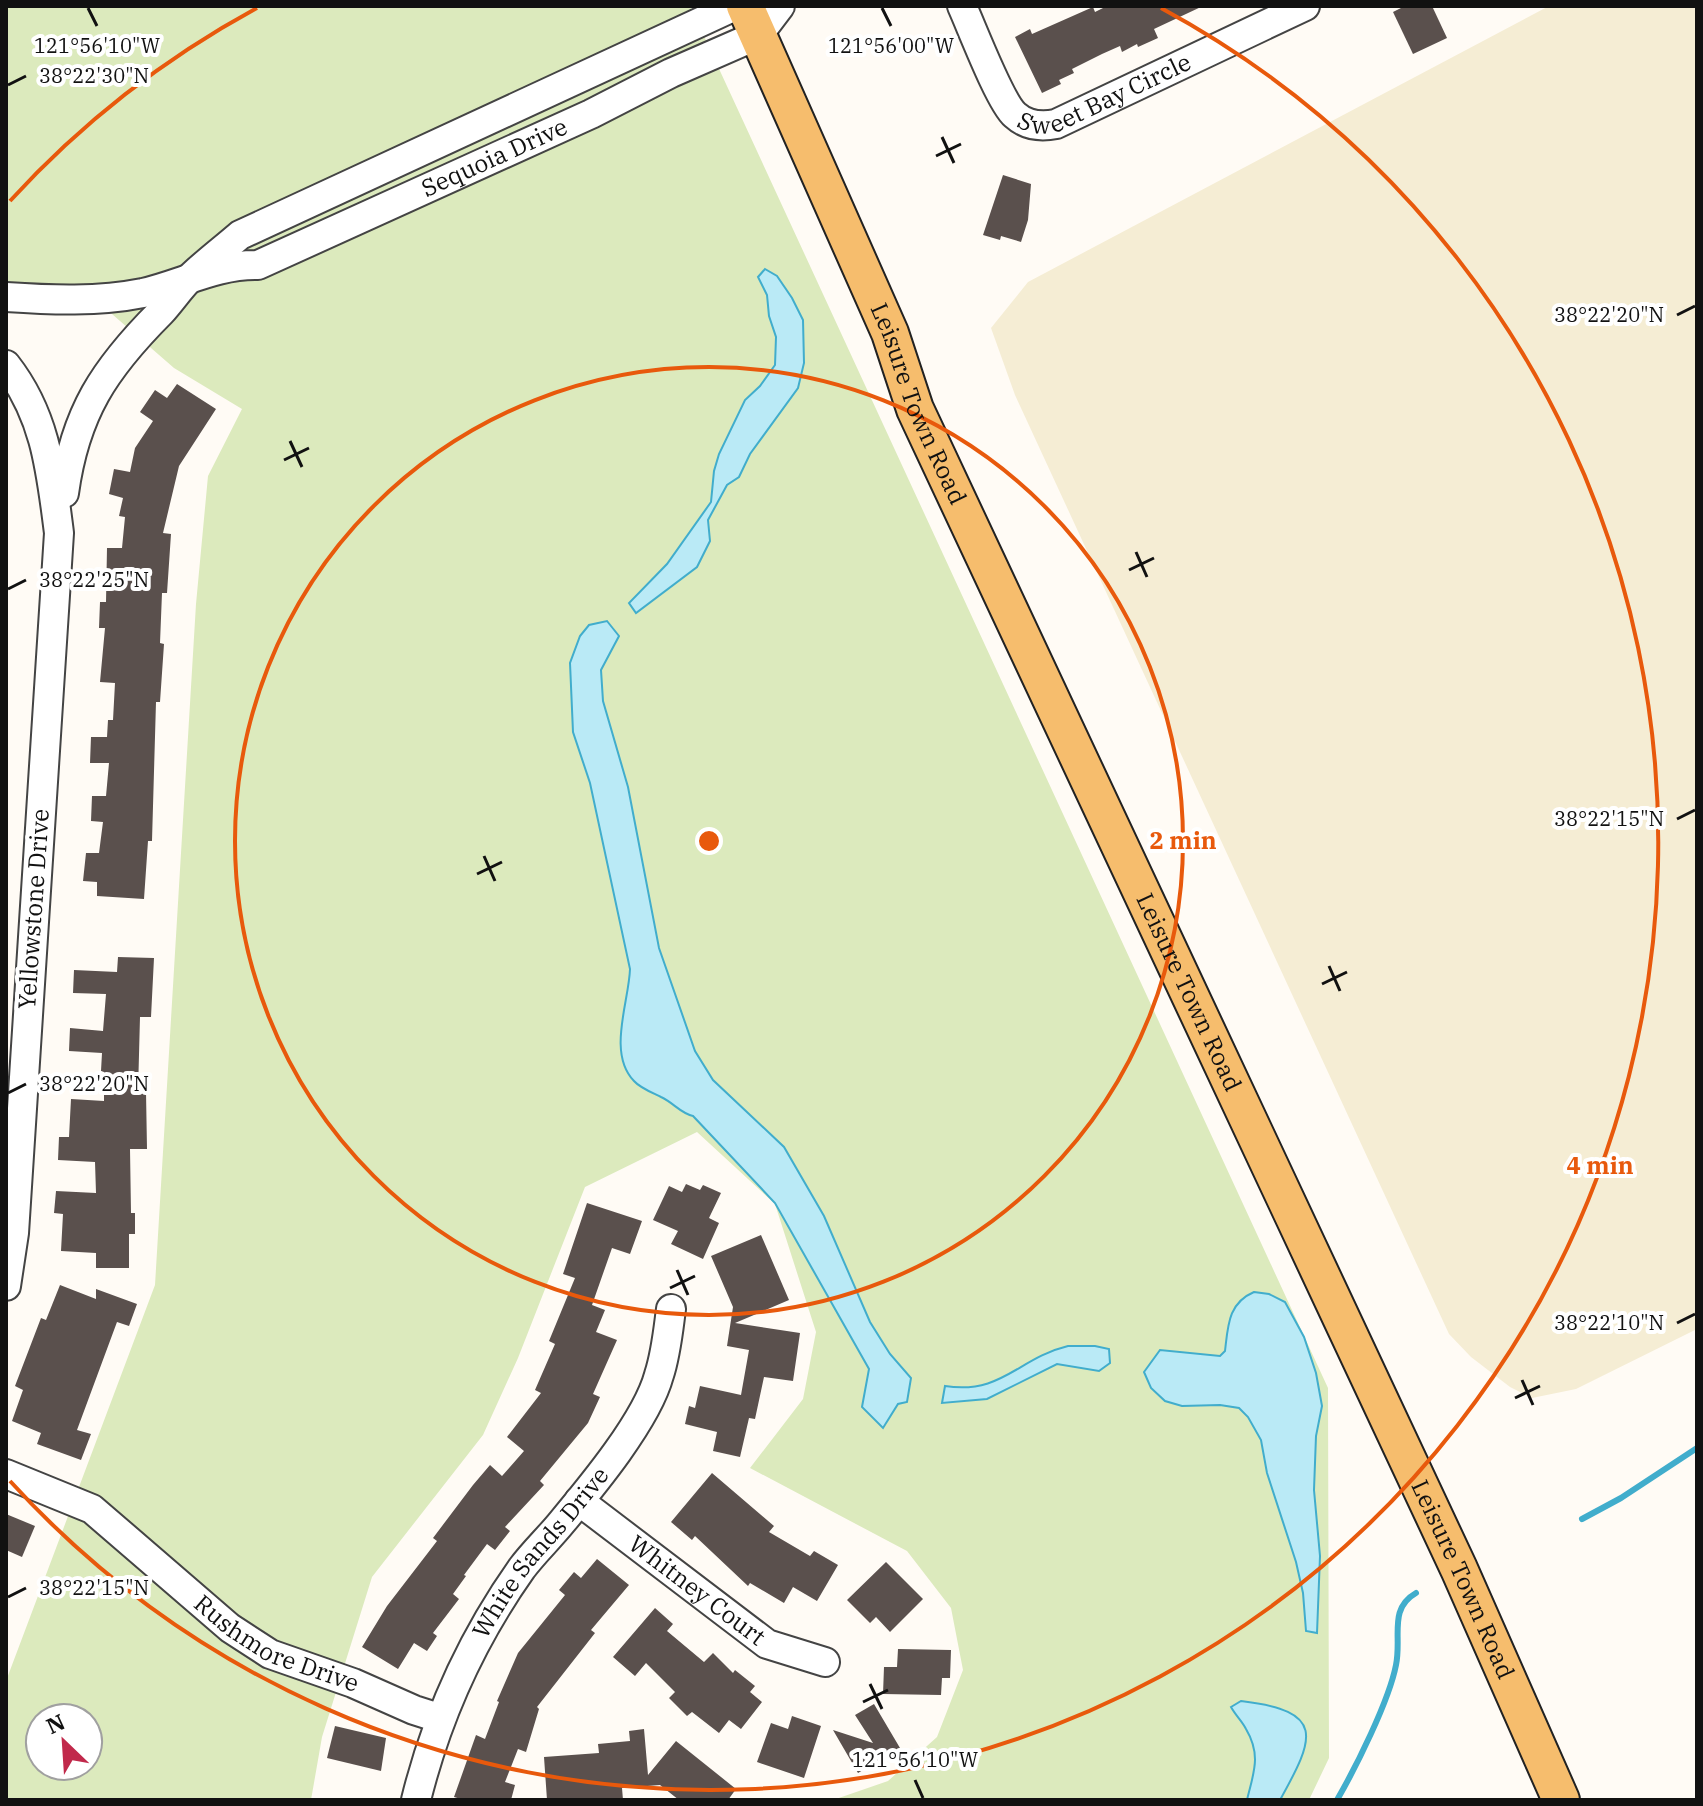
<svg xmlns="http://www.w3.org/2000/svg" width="1703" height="1806" font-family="'IBM Plex Serif',serif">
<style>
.farmland{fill:#f5edd4}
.green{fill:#dceabd;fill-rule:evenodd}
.water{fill:#baeaf6;stroke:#41adcc;stroke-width:2}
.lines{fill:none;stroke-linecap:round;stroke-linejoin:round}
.stream{stroke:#41adcc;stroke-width:6}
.building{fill:#5a504d}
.minor-casing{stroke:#444;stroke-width:32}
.major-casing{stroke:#222;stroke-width:40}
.minor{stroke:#fff;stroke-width:28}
.major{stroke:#f6bd6d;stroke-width:36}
.ticks{fill:none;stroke:#111;stroke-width:3}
.ring{fill:none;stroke:#e8590c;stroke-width:4}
.labels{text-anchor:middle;stroke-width:8;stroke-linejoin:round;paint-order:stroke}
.street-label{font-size:24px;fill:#111;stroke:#fff}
.ticks-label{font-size:20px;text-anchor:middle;fill:#111;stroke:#fff;stroke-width:8;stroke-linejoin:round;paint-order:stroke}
.centre{fill:#e8590c;stroke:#fff;stroke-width:4}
.ring-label{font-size:24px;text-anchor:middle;font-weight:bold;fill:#e8590c;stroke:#fff;stroke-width:8;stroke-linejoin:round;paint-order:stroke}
</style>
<rect width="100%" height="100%" fill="#fffbf5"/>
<polygon class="farmland" points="1549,6 1697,6 1697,1329 1576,1389 1532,1398 1510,1387 1471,1357 1449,1334 1015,395 991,328 1028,282"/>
<path class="green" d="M6,6H690L1328,1388L1329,1758L1309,1800H833L888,1781L937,1737L963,1670L951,1608L907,1551L750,1468L803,1399L816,1332L775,1204L697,1132L585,1187L518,1358L483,1435L372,1577L322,1737L311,1800H6V1681L155,1285L196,604L208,476L242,409L174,368L89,294L6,296ZM40,1718H88V1766H40Z"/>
<g class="water">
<polygon points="765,269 777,276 792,298 803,320 804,363 798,388 750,454 739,477 727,485 708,520 710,541 697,567 636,613 629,603 667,564 711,502 714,471 719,454 745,400 760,386 775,365 776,337 769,316 767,295 758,277"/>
<path d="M607,621L619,636L601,670L603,701L628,787L659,948L695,1051L713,1080L784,1147L824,1216L870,1322L890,1354L911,1378L907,1402L898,1404L883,1428L862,1407L869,1369L775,1203L693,1116C680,1113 674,1103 661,1097C653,1093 640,1088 634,1081C607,1053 629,1002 630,969L590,783L573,732L570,663L580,636L589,625Z"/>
<path d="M1254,1292L1269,1294L1285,1302L1304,1337L1316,1373L1322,1406L1316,1436L1314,1490L1320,1556L1317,1633L1306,1631L1303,1593L1296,1562L1267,1473L1261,1440L1248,1417L1239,1408L1220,1405L1182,1406L1165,1401L1151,1388L1144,1372L1160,1350L1220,1356L1225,1351C1228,1326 1228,1303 1254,1292Z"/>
<path d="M1068,1346H1095L1109,1349L1110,1363L1099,1371L1057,1364L987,1399L942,1403L945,1386C1002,1395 1018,1358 1068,1346Z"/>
<path d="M1241,1701C1326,1711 1315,1737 1280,1800H1247C1253,1774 1262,1756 1246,1729C1242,1721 1236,1716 1231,1707Z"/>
</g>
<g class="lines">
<g class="stream">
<polyline points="1582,1519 1621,1498 1697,1448"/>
<path d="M1337,1800C1356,1767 1389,1701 1396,1665C1402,1637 1388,1609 1416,1593"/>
</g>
</g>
<g class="building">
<polygon points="1107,6 1203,6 1154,29 1158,38 1138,47 1137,44 1122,52 1120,46 1102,54 1072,69 1074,73 1059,80 1061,84 1042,93 1015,37 1030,29 1032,34 1093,7 1095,12"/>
<polygon points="1405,6 1432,6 1447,38 1413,54 1393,12"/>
<polygon points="1003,175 1031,184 1028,220 1021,242 1001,236 1000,240 983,235"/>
<polygon points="177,384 216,409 179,466 163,533 171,534 167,593 162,593 160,643 164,644 160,702 156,702 152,841 148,841 144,899 97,896 97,882 83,881 86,853 99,853 103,822 91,821 92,796 106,796 109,763 90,763 91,737 107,737 108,720 113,720 115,683 100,682 105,628 99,628 100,602 106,602 107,548 122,548 125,517 119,516 123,498 109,494 114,469 130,472 135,448 153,421 140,412 155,390 167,398"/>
<polygon points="118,957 154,958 151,1017 140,1017 138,1092 146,1092 147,1149 130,1149 131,1213 135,1213 135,1234 129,1234 129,1268 96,1268 96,1253 61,1251 63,1214 54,1213 56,1191 96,1193 95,1162 58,1160 59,1137 69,1137 71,1099 104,1101 104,1072 101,1071 102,1053 69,1051 70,1028 103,1031 106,994 73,993 74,970 117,972"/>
<polygon points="686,1184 700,1190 703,1185 721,1193 709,1218 719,1223 703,1259 671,1244 678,1231 653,1220 669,1186 682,1192"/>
<polygon points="587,1203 642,1221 630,1254 612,1248 592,1305 605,1310 596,1332 617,1340 593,1394 600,1397 588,1423 540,1481 544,1485 505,1527 510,1531 495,1550 487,1544 464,1575 466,1576 453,1594 459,1599 433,1633 437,1636 427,1651 414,1643 398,1669 362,1647 387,1606 437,1541 433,1538 473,1485 490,1465 502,1476 524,1451 507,1437 541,1393 535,1390 555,1344 549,1341 575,1278 563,1274"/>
<polygon points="761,1235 789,1300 735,1323 800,1333 793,1381 764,1377 755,1419 749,1418 740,1457 713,1451 717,1432 685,1424 689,1406 695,1408 700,1386 741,1395 749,1350 727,1346 733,1307 711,1256"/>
<polygon points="60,1285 96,1299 96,1289 137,1304 129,1326 117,1322 77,1430 91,1434 81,1460 37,1444 41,1433 12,1421 23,1390 15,1386 41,1318 46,1320"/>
<polygon points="712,1473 774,1526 769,1532 810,1556 814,1551 838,1565 817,1601 793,1587 784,1603 750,1583 748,1586 695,1536 692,1540 671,1522"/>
<polygon points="6,1514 35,1526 22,1557 6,1550"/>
<polygon points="597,1559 629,1585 591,1630 595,1633 537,1707 539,1709 526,1752 518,1749 505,1782 515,1785 511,1800 464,1800 454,1797 476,1735 485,1739 499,1702 497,1701 518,1653 565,1595 559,1590 574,1572 581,1578"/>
<polygon points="886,1562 923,1599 890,1632 876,1617 870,1623 847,1600"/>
<polygon points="655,1608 673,1624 667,1631 704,1662 713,1653 733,1673 735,1670 755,1686 750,1692 762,1702 741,1729 729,1720 719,1733 692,1712 687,1716 669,1698 675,1692 646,1663 635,1676 613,1657"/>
<polygon points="898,1649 951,1650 950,1678 942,1678 941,1695 883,1694 884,1667 897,1667"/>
<polygon points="874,1704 900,1748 858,1773 833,1730 873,1743 855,1715"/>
<polygon points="792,1716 821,1726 804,1778 757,1762 771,1723 788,1729"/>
<polygon points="335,1726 386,1738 381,1771 327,1758"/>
<polygon points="644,1729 648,1775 676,1741 736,1789 728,1800 679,1800 660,1785 622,1788 623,1800 547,1800 544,1757 599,1753 598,1744 630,1741 629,1731"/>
</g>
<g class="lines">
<defs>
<g id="minor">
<path id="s1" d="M962,6C972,28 1000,102 1015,115C1027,126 1041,127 1056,124L1305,6"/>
<path id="s2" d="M6,297C51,300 98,302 143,293C182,284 217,264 258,265L591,114L671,73L758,35L780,6"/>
<path d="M6,365C46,416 51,471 59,533L14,1233L6,1286"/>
<path d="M64,493C75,413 104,369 161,312C172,300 181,286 193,275C208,261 225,248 240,235L735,6"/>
<path id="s3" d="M6,1474L92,1509L230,1628L270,1654L353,1683L414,1710L439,1718"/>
<path id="s4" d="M579,1501L767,1644L825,1662"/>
<path id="s5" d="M416,1800C437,1715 471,1640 522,1568C534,1552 549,1538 562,1522C592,1486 647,1420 659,1375C666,1354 668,1332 671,1309"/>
</g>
<g id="major">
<path id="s6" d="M745,6L890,333L915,409L1459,1569L1561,1800"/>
</g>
</defs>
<use href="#minor" class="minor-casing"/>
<use href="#major" class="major-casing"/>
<use href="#minor" class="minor"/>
<use href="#major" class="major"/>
</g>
<path class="ticks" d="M88,8L97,26M882,8L891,26M8,85L26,76M942,137L954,163M936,156L961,144M1677,315L1695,306M290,441L302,467M284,460L309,448M1136,552L1147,577M1129,570L1154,558M8,589L26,580M1677,819L1695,810M484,856L495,881M477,874L502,862M1329,966L1340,991M1322,984L1347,972M8,1093L26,1084M677,1270L688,1295M670,1288L695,1276M1677,1323L1695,1314M1522,1380L1533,1405M1515,1398L1540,1386M8,1597L26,1588M870,1684L882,1709M863,1702L888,1690M915,1780L923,1798"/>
<g class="ring">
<circle cx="709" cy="841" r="474"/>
<path d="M10 201A948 948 0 0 1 257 8M1161 8A948 948 0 1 1 10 1481"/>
</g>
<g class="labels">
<g class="street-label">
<text dy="8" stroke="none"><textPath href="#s1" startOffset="220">Sweet Bay Circle</textPath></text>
<text dy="8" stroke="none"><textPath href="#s2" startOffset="516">Sequoia Drive</textPath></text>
<text dy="8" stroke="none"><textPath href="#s6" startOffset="434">Leisure Town Road</textPath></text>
<text transform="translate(34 909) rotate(-86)" y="8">Yellowstone Drive</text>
<text dy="8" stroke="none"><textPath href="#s6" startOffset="1082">Leisure Town Road</textPath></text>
<text dy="8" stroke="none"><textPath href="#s5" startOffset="280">White Sands Drive</textPath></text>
<text dy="8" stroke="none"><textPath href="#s6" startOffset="1730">Leisure Town Road</textPath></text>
<text dy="8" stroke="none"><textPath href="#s4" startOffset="148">Whitney Court</textPath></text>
<text dy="8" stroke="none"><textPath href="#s3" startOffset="324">Rushmore Drive</textPath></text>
</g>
</g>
<g class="ticks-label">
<text x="97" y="53">121°56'10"W</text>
<text x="891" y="53">121°56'00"W</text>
<text x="94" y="83">38°22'30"N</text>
<text x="1609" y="322">38°22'20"N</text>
<text x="94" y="587">38°22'25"N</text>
<text x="1609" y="826">38°22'15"N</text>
<text x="94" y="1091">38°22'20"N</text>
<text x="1609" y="1330">38°22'10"N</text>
<text x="94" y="1595">38°22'15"N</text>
<text x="915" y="1767">121°56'10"W</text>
</g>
<circle cx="709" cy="841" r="12" class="centre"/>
<g class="ring-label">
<text x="1183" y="849">2 min</text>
<text x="1600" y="1174">4 min</text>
</g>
<rect width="1703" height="1806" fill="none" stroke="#111111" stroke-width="16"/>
<g transform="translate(64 1742) rotate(335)"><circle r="38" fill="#ffffff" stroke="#a0a0a0" stroke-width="2"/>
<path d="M0-6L14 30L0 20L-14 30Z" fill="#c1294b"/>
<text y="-12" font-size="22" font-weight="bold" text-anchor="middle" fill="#111111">N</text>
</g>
</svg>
